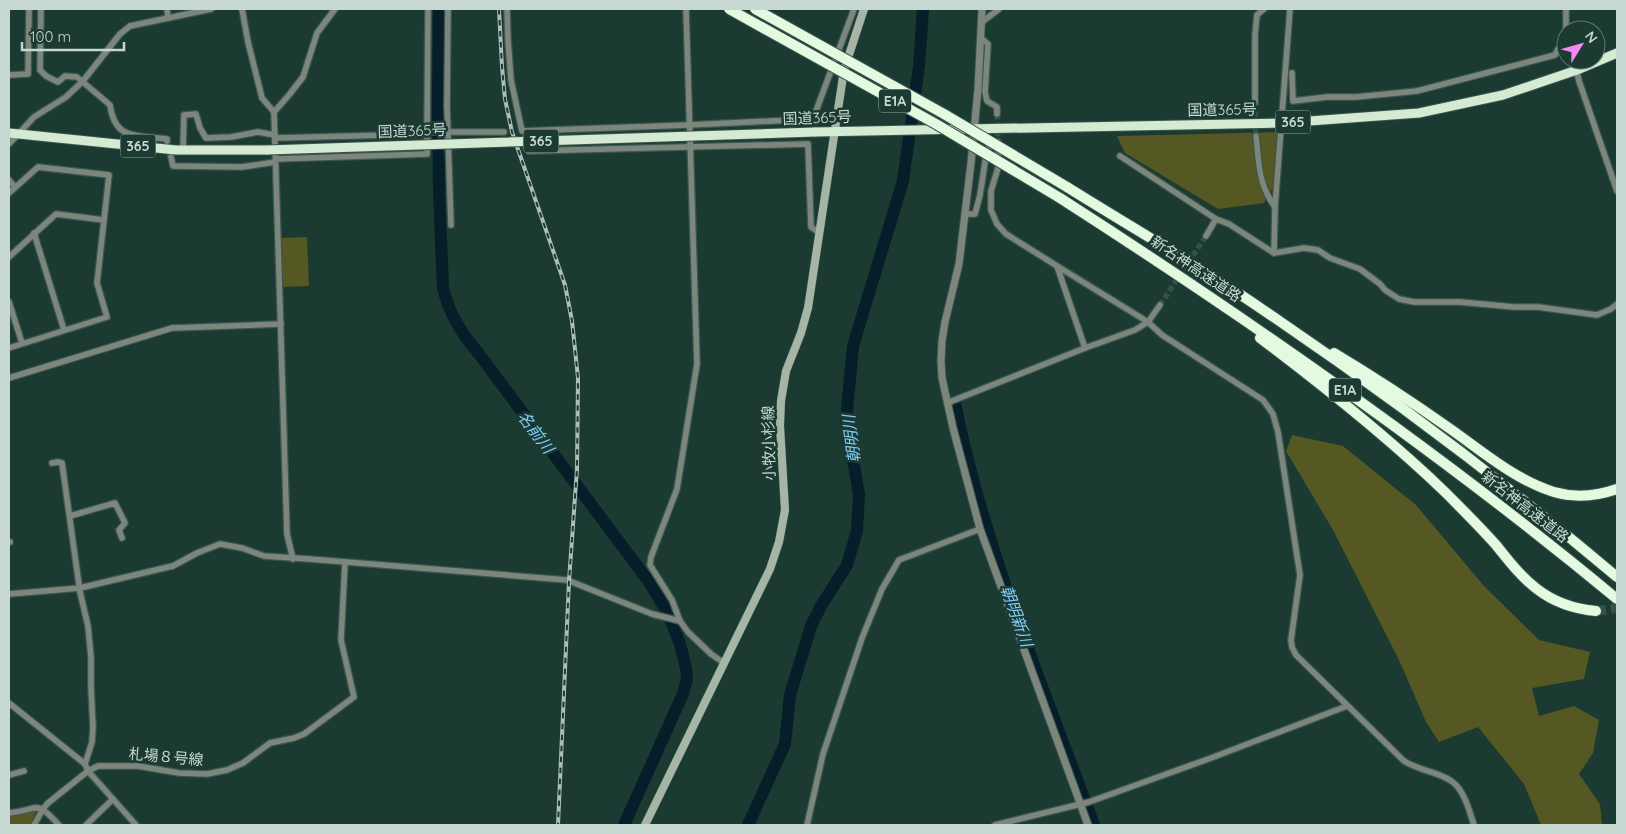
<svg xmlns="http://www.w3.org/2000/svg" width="1626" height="834" font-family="Quicksand,'Noto Sans JP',sans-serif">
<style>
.green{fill:#555822}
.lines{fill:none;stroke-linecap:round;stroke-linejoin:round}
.river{stroke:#061d2a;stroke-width:12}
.minor-tunnel{stroke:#355249;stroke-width:5.5;stroke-dasharray:5.5 3;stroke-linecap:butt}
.motorway-tunnel{stroke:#355249;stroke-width:10;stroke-dasharray:10 5;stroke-linecap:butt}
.minor-casing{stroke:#3a564e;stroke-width:8}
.tertiary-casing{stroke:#3a564e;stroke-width:9}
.secondary-casing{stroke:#3a564e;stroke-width:9}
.trunk-casing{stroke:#3a564e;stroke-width:11}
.motorway-casing{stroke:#3a564e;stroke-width:12}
.minor{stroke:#7d867c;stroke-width:5.5}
.tertiary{stroke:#7d867c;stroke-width:7}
.secondary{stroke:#a6b5a5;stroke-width:8}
.trunk{stroke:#d4ead2;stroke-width:9}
.motorway{stroke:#e3fae1;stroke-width:10}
.rail-casing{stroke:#abbfb7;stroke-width:4}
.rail{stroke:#1b3a31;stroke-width:2;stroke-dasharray:5.5;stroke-linecap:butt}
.trunk-bridge-casing{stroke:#3a564e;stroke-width:11;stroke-linecap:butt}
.motorway-bridge-casing{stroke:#3a564e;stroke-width:12;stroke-linecap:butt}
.trunk-bridge{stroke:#d4ead2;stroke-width:9}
.motorway-bridge{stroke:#e3fae1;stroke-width:10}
.labels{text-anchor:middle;stroke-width:5;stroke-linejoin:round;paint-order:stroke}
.shield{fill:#1b3a31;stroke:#93a9a1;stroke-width:1}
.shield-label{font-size:14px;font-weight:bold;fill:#c6d8d1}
.street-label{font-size:15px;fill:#c6d8d1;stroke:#1b3a31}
.water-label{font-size:16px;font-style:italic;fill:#7fccf8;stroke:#1b3a31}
</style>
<rect width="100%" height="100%" fill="#1b3a31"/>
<g class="green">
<polygon points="1277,132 1276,182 1264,203 1218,209 1125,153 1117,136"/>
<polygon points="307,237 309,286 282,287 280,238"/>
<polygon points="1292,435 1343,446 1416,505 1484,586 1539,640 1590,652 1584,679 1532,688 1539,716 1574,706 1599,720 1593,753 1579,774 1600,804 1602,825 1541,825 1524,784 1478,727 1439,742 1426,722 1399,660 1333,530 1286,451"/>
<polygon points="35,809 37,810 30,825 9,825 9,816"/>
</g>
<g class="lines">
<g class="river">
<path d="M439,9L438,105L439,192L443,288C449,314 462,334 479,354L649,582L668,613L680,644L686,668L687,680L682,696L624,825"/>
<path d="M955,403C984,549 1043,686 1094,825"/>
<polyline points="748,825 785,744 790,695 811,626 821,606 847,565 857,531 859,494 846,420 853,346 903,181 919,66 923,9"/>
</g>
<g class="minor-tunnel">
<polyline points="1255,103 1256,136"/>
<polyline points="997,114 998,142"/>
<polyline points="1160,305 1206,236"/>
</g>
<polyline class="motorway-tunnel" points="1596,611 1617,608"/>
<defs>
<g id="minor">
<path d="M41,9L40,70L46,76L58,82L65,76L77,77L110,105C115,141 137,135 167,139V141"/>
<polyline points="167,9 168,18"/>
<polyline points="242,9 248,42 262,98 274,112 287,534 293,559"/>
<polyline points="448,9 447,106 451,225"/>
<polyline points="507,9 508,40 511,80 522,131 689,125 813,119 854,9"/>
<polyline points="982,22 999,9"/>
<polyline points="1566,35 1566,9"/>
<polyline points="981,38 988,44 985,92 987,101 997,107 997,114"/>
<polyline points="1574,60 1579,81 1617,191"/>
<polyline points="1292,73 1293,101 1327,97 1356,97 1417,91 1555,55 1558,49 1566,46"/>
<polyline points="9,75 28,74 29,9"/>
<polyline points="1255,103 1255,35 1257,15 1264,9"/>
<polyline points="274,112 289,95 303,77 317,33 335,9"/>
<polyline points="427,132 428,9"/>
<path d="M1256,136C1259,163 1258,184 1275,207"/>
<polyline points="275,138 427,134 427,132 504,132"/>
<polyline points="9,144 34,117 66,97 83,81 120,34 130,26 211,9"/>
<polyline points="183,150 184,115 196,114 200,128 206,138 231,137 258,132 275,135"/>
<polyline points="529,151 808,144 811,227 820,233"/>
<polyline points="1120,156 1216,219 1229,224 1274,253 1304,248 1318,250 1330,258 1360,269 1380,284 1385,290 1399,299 1414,302 1460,302 1514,307 1538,307 1597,315 1611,309 1617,304"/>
<polyline points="171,157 173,166 242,167 275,162"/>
<polyline points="276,159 427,154 427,134"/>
<polyline points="9,180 15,187"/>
<polyline points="9,193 38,167 109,175 97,283 107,317 9,348"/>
<polyline points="965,214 975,214 980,195 987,149 998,142 998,168 991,191 991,210 997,224 1006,234 1057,266 1085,348"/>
<polyline points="34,233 64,330"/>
<polyline points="1206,236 1216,219"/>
<polyline points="1274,253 1275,207 1290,9"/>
<polyline points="9,257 56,214 104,220"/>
<path d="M1057,266L1148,322L1162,335L1263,400L1273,414L1278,432L1300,575L1291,640L1292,647L1296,655L1404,761C1418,770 1434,771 1448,779C1464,787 1469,810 1474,825"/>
<polyline points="9,302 22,343"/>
<polyline points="9,378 172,328 281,324"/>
<polyline points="947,403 1085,348 1135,330 1148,322 1160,305"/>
<polyline points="52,463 58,462 62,463 80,592 88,626 91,657 91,687 93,728 92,742 85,764"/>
<polyline points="70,516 115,503 125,523 119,530 122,538"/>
<polyline points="9,542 10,542"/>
<polyline points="9,594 80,588 164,568 173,566 197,553 220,544 242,548 264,556 309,559 567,580 652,614 680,621 688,632 711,654 724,663"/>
<polyline points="680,621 672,600 650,565 651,557 677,489 697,364 686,9"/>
<polyline points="9,703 85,764 88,771 136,825"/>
<polyline points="9,775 24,771"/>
<path d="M9,813C40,810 34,798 59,825"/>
<polyline points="34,825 43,809 48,803 88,771 98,766 138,766 179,773 207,774 227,770 243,763 270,743 294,738 304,734 354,697 341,640 345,562"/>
<polyline points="86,825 113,799"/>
<polyline points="807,825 823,754 862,638 882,589 899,560 980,529"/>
<polyline points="995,825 1089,802 1211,758 1347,706"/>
</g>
<polyline id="tertiary" points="982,9 978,89 971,163 959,264 945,322 942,341 941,361 942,378 953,428 980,529 1088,825"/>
<polyline id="secondary" points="645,825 770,569 779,542 785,510 780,426 781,401 786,371 801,333 808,308 844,70 864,9"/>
<g id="trunk">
<polyline points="815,132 1282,123 1419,113 1503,95 1577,70 1617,53"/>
<polyline points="9,133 176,150 267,150"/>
</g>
<g id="motorway">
<path d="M1067,187C1123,222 1180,255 1235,291C1367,379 1496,475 1617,577"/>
<path d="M1060,198C1253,322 1441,453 1617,599"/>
<path d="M1260,338C1325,387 1388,437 1446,493C1463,510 1480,527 1496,545C1509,561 1521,577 1537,589C1555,603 1574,609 1596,611"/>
<path d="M1334,353C1374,377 1412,402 1449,428C1482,451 1515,480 1554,492C1575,498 1597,496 1617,489"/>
</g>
</defs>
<use href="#minor" class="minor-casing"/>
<use href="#tertiary" class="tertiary-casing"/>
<use href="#secondary" class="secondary-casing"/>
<use href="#trunk" class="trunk-casing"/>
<use href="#motorway" class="motorway-casing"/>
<use href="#minor" class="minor"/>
<use href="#tertiary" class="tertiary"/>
<use href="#secondary" class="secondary"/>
<use href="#trunk" class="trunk"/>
<use href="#motorway" class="motorway"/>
<defs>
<polyline id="rail" points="499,9 502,67 505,99 512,132 565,285 572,321 578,378 577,469 569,581 558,825"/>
</defs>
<use href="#rail" class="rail-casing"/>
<use href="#rail" class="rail"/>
<defs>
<polyline id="trunk-bridge" points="267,150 815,132"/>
<g id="motorway-bridge">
<polyline points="729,9 936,124 1060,198"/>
<polyline points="755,9 944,114 1067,187"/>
</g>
</defs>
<use href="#trunk-bridge" class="trunk-bridge-casing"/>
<use href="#motorway-bridge" class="motorway-bridge-casing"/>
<use href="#trunk-bridge" class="trunk-bridge"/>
<use href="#motorway-bridge" class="motorway-bridge"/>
</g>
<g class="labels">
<g class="shield">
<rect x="879" y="89.5" width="32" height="23" rx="4"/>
<rect x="1275.5" y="110.5" width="35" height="23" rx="4"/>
<rect x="523.5" y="129.5" width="35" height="23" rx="4"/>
<rect x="120.5" y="134.5" width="35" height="23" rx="4"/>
<rect x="1329" y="378.5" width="32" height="23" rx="4"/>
</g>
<g class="shield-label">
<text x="895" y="106">E1A</text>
<text x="1293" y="127">365</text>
<text x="541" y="146">365</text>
<text x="138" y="151">365</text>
<text x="1345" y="395">E1A</text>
</g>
<g class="street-label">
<text transform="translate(1222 110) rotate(-1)" y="5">国道365号</text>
<text transform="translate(817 118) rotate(-2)" y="5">国道365号</text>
<text transform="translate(412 131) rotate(-2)" y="5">国道365号</text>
<text transform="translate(1196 269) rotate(34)" y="5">新名神高速道路</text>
<text transform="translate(769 443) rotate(-91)" y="5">小牧小杉線</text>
<text transform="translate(1525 507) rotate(38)" y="5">新名神高速道路</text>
<text transform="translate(166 757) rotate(5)" y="5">札場８号線</text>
</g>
<g class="water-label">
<text transform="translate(536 432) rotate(53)" y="6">名前川</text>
<text transform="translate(851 439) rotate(-97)" y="6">朝明川</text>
<text transform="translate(1017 616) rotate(70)" y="6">朝明新川</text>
</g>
</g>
<rect width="1626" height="834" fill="none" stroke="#c6d8d1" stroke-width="20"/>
<g transform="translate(1581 45) rotate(53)"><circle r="24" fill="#1b3a31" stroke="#5f7971"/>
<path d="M0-4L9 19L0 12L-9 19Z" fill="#f38af2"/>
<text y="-8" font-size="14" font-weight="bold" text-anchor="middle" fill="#c6d8d1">N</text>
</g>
<path d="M22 42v8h102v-8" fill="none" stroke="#c6d8d1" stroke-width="2.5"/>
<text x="30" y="42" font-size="15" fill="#c6d8d1" stroke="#1b3a31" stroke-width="4" paint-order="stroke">100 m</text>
</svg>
